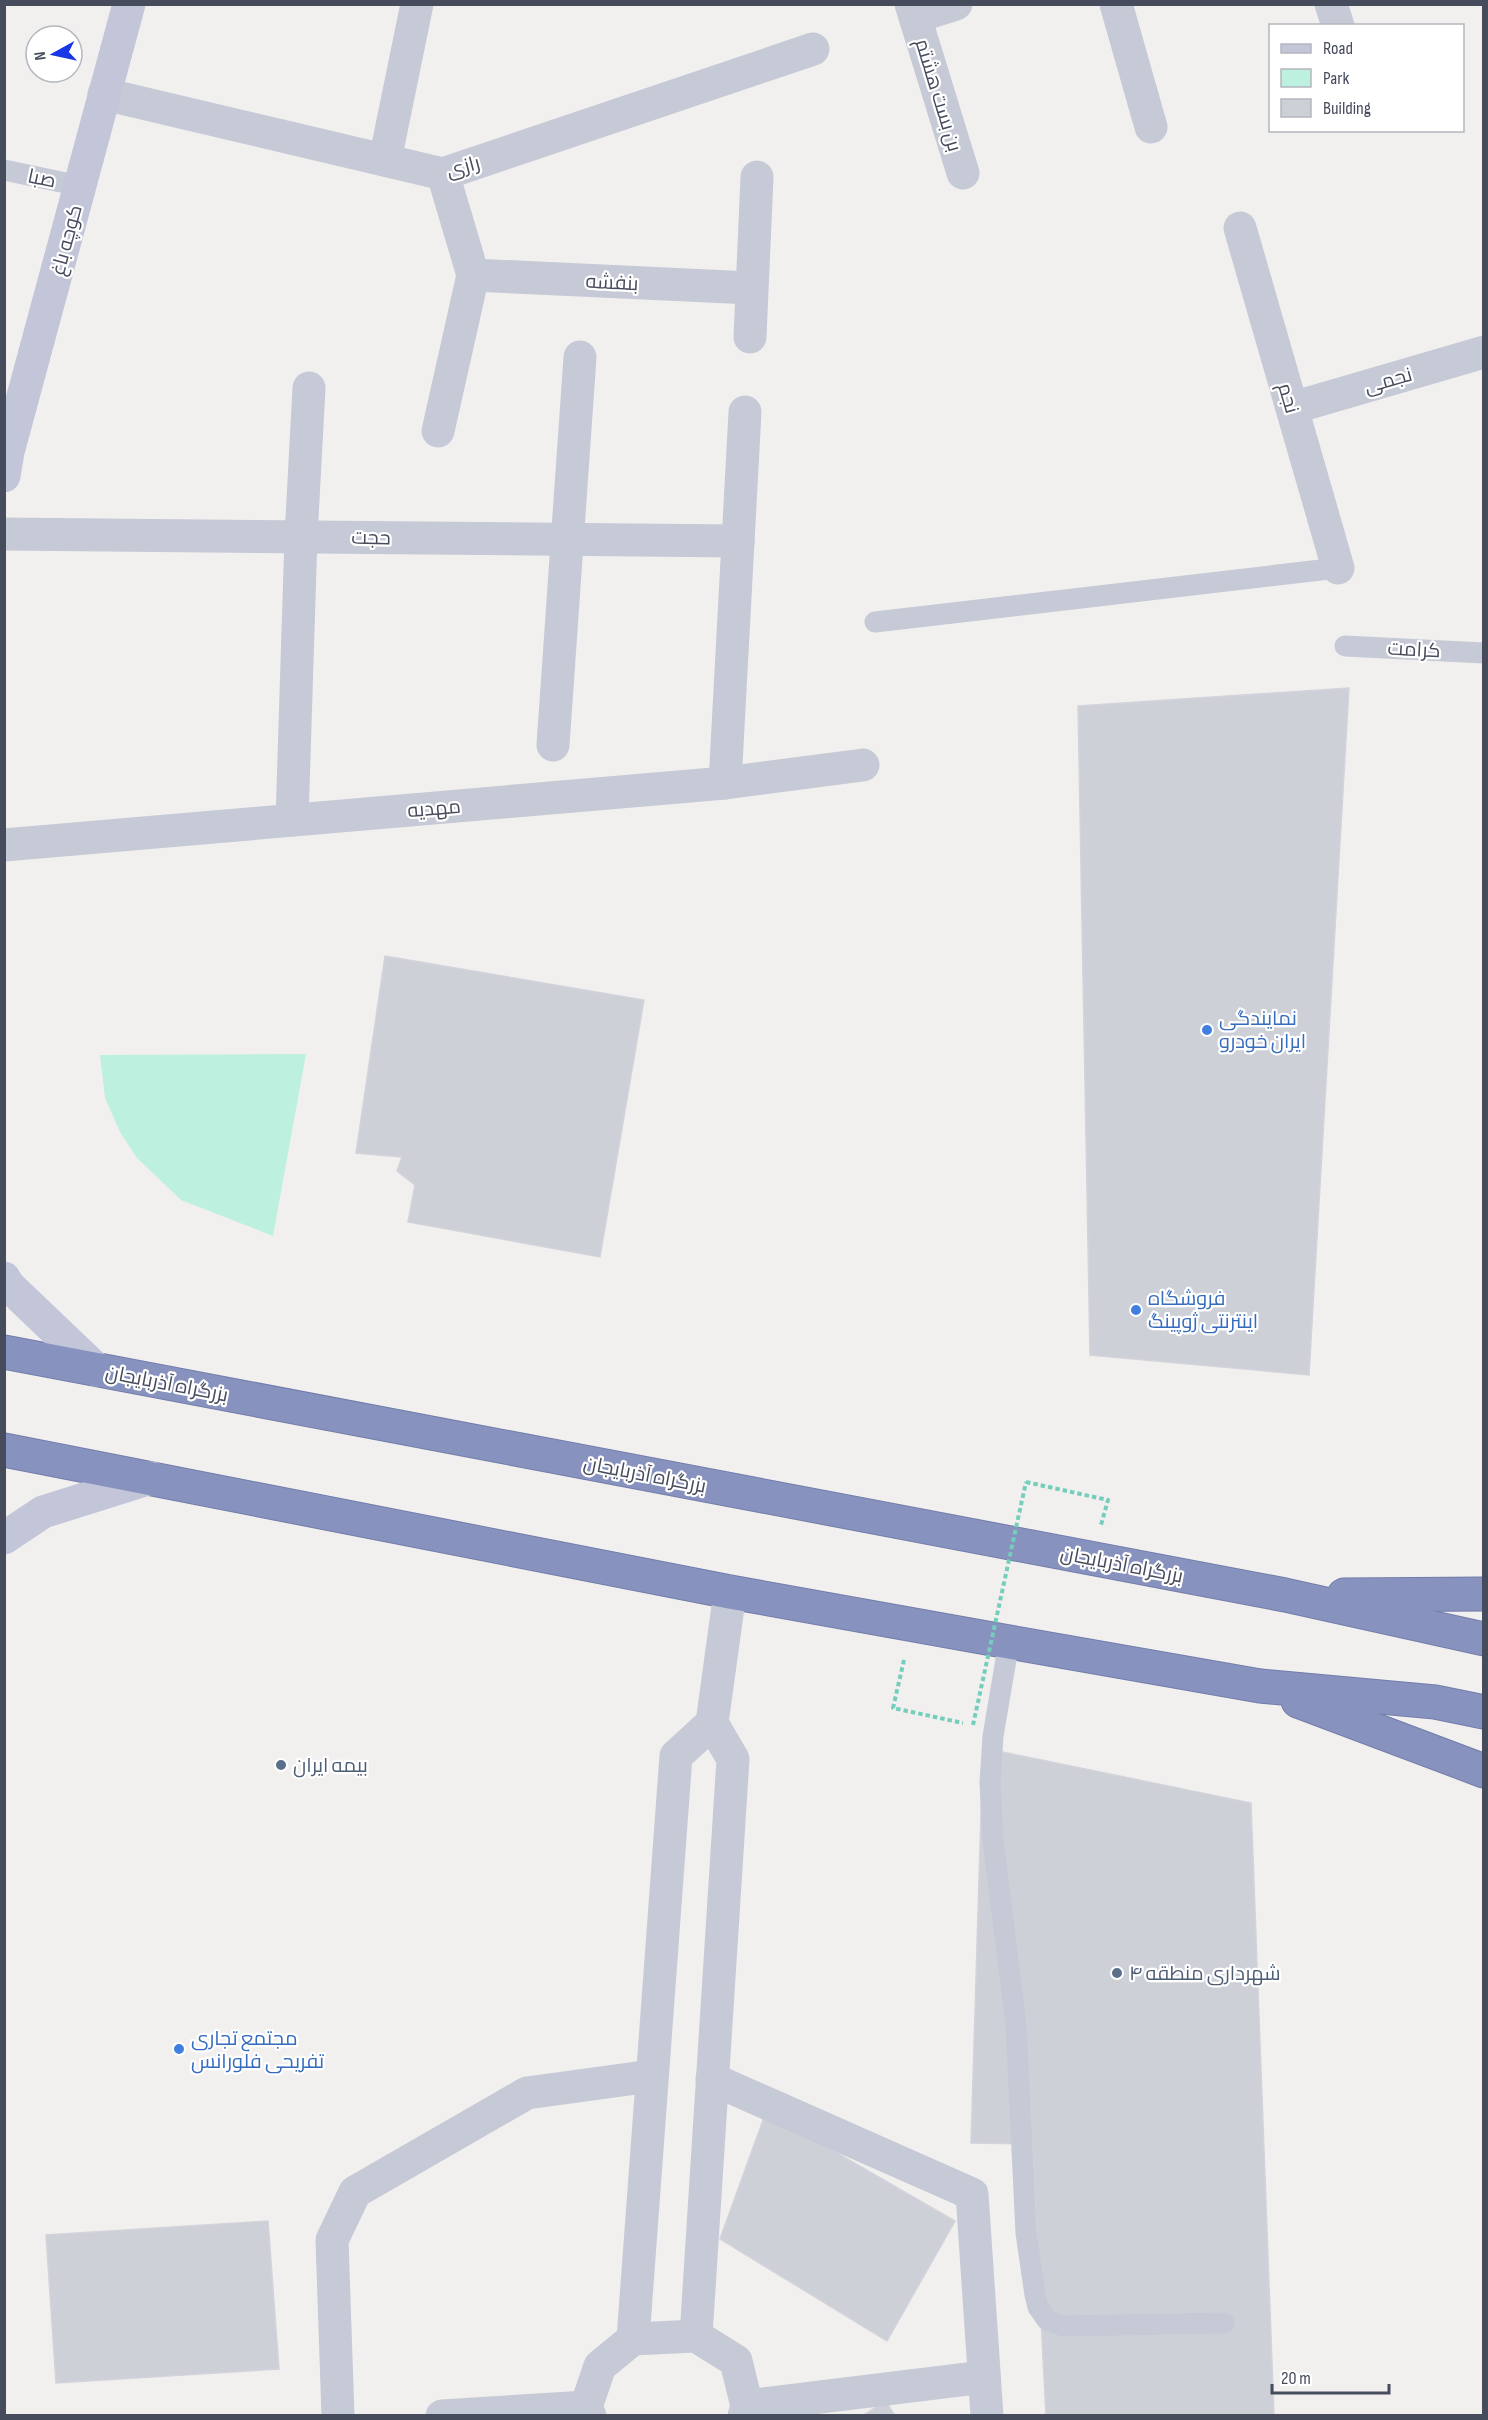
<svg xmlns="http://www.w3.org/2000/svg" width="1488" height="2420" font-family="'Sofia Sans Condensed',Cairo,sans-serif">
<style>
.green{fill:#bdf0df}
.building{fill:#ced0d7;stroke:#d3d3db;stroke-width:1.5}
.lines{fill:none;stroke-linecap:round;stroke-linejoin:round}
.highway-casing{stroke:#727daa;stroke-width:35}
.path{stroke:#75cebb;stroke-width:4;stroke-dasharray:4.5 3;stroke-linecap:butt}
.lane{stroke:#c6cad6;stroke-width:21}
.street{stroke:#c6cad6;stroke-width:33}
.secondary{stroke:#c2c6d8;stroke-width:33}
.highway{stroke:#8792be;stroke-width:33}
.path-bridge{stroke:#75cebb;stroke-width:4;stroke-dasharray:4.5 3;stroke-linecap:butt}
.shop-dot{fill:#3f7fe0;stroke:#fff;stroke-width:2}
.service-dot{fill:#5c6f8a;stroke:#fff;stroke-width:2}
.labels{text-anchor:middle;stroke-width:4.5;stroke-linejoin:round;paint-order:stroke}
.street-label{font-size:20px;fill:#474c5d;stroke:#fff}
.shop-label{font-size:20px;fill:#366cbe;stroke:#fff;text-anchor:start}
.service-label{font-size:20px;fill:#4e5e75;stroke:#fff;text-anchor:start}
</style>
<rect width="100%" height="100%" fill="#f2f0ef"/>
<polygon class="green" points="306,1054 273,1236 181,1200 137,1158 120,1132 105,1098 100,1055"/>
<g class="building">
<polygon points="1349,688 1309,1375 1090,1355 1078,706"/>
<polygon points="385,956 644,1000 600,1257 408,1222 415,1185 397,1171 402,1157 356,1153"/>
<polygon points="983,1748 1251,1803 1274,2416 1046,2416 1032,2144 971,2143"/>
<polygon points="766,2112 955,2221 887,2341 720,2239"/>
<polygon points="268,2221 279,2369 56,2383 46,2235"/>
<polygon points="886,2401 895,2416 862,2416"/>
</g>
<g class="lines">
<defs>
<g id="highway">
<polyline points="4,1352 1285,1595 1484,1639"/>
<polyline points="4,1450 730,1592 1009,1642 1260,1686 1435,1702 1484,1712"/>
<polyline points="1344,1595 1484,1594"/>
<polyline points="1298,1701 1484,1771"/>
</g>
</defs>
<use href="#highway" class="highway-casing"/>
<g class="path">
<polyline points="1026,1482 1108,1500 1101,1525"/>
<polyline points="904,1660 893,1708 963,1723"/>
</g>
<g class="lane">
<polyline points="4,170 80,186"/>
<polyline points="875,622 1338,568"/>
<polyline points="1345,646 1484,653"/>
<polyline points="1009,1642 993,1736 990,1783 993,1840 1016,2025 1026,2233 1035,2295 1038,2307 1047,2320 1063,2326 1224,2323"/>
</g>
<g class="street">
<polyline points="911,4 963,173"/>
<polyline points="1116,4 1151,127"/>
<polyline points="1331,4 1338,26"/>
<polyline points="915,17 956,4"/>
<polyline points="104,94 443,174 813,49"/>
<polyline points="385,160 417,4"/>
<polyline points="1240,228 1338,568"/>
<polyline points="473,275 751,288"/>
<polyline points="750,337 757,177"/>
<polyline points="1292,408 1484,352"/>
<polyline points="438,431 473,275 443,174"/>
<polyline points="4,534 738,541"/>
<polyline points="553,745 580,357"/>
<polyline points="725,783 745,412"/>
<polyline points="292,820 301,537 309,388"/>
<polyline points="4,845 725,783 863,765"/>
<polyline points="712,2079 972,2194 987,2416"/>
<polyline points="696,2336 733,1759 712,1723 730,1592"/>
<polyline points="633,2339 676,1756 712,1723"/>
<polyline points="747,2406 984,2377"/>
<polyline points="338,2416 332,2240 355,2192 527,2093 651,2076"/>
<polyline points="442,2416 586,2407"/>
<polyline points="590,2416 586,2407 600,2366 633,2339 696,2336 736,2361 747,2406 744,2416"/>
</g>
<g class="secondary">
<polyline points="4,476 8,452 129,4"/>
<polyline points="4,1278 9,1286 97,1370"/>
<polyline points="4,1538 43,1512 151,1478"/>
</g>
<use href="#highway" class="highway"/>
<polyline class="path-bridge" points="973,1725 1026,1482"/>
</g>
<g class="shop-dot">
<circle cx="1207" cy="1030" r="6"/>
<circle cx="1136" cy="1310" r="6"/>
<circle cx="179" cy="2049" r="6"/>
</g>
<g class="service-dot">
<circle cx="281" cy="1765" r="6"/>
<circle cx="1117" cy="1973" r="6"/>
</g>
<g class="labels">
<g class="street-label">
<text transform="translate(939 95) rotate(73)" y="7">بن بست هشتم</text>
<text transform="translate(463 166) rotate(-15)" y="7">رازی</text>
<text transform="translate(42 178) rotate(12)" y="7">صبا</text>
<text transform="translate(66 240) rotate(-75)" y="7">کوچه باغ</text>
<text transform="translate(612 282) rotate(3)" y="7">بنفشه</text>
<text transform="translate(1388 380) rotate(-16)" y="7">نجمی</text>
<text transform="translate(1289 398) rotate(74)" y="7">نجم</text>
<text transform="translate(371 537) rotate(1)" y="7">حجت</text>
<text transform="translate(1414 649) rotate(3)" y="7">کرامت</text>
<text transform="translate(434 808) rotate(-5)" y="7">مهدیه</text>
<text transform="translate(167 1383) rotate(11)" y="7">بزرگراه آذربایجان</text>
<text transform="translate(645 1474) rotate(11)" y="7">بزرگراه آذربایجان</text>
<text transform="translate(1122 1564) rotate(11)" y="7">بزرگراه آذربایجان</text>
</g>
<g class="shop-label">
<text x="1219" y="1025">نمایندگی<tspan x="1219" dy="23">ایران خودرو</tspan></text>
<text x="1148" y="1305">فروشگاه<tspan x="1148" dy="23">اینترنتی ژوپینگ</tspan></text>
<text x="191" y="2045">مجتمع تجاری<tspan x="191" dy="23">تفریحی فلورانس</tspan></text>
</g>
<g class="service-label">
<text x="293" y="1772">بیمه ایران</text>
<text x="1129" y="1980">شهرداری منطقه ۴</text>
</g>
</g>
<rect width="1488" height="2420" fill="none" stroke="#474c5d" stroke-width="12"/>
<rect x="1269" y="24" width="195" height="108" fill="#ffffff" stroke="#b5b7be" stroke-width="1.5"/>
<rect x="1281" y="44" width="30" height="9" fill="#c2c6d8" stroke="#b5b7be" stroke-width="1.5"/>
<text x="1323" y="54" font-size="18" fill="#474c5d">Road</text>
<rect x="1281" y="69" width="30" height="18" fill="#bdf0df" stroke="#b5b7be" stroke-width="1.5"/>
<text x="1323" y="84" font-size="18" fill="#474c5d">Park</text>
<rect x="1281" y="99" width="30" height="18" fill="#ced0d7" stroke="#b5b7be" stroke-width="1.5"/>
<text x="1323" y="114" font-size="18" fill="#474c5d">Building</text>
<g transform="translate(54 54) rotate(262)"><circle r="28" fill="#ffffff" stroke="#b5b7be" stroke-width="1.5"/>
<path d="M0-4.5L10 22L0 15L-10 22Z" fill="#1738e4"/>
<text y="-9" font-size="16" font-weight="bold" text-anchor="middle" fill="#474c5d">N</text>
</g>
<path d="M1272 2384v9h117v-9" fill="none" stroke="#474c5d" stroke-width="3"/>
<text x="1281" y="2384" font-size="18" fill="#474c5d" stroke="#ffffff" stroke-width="4.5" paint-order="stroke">20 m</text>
</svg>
